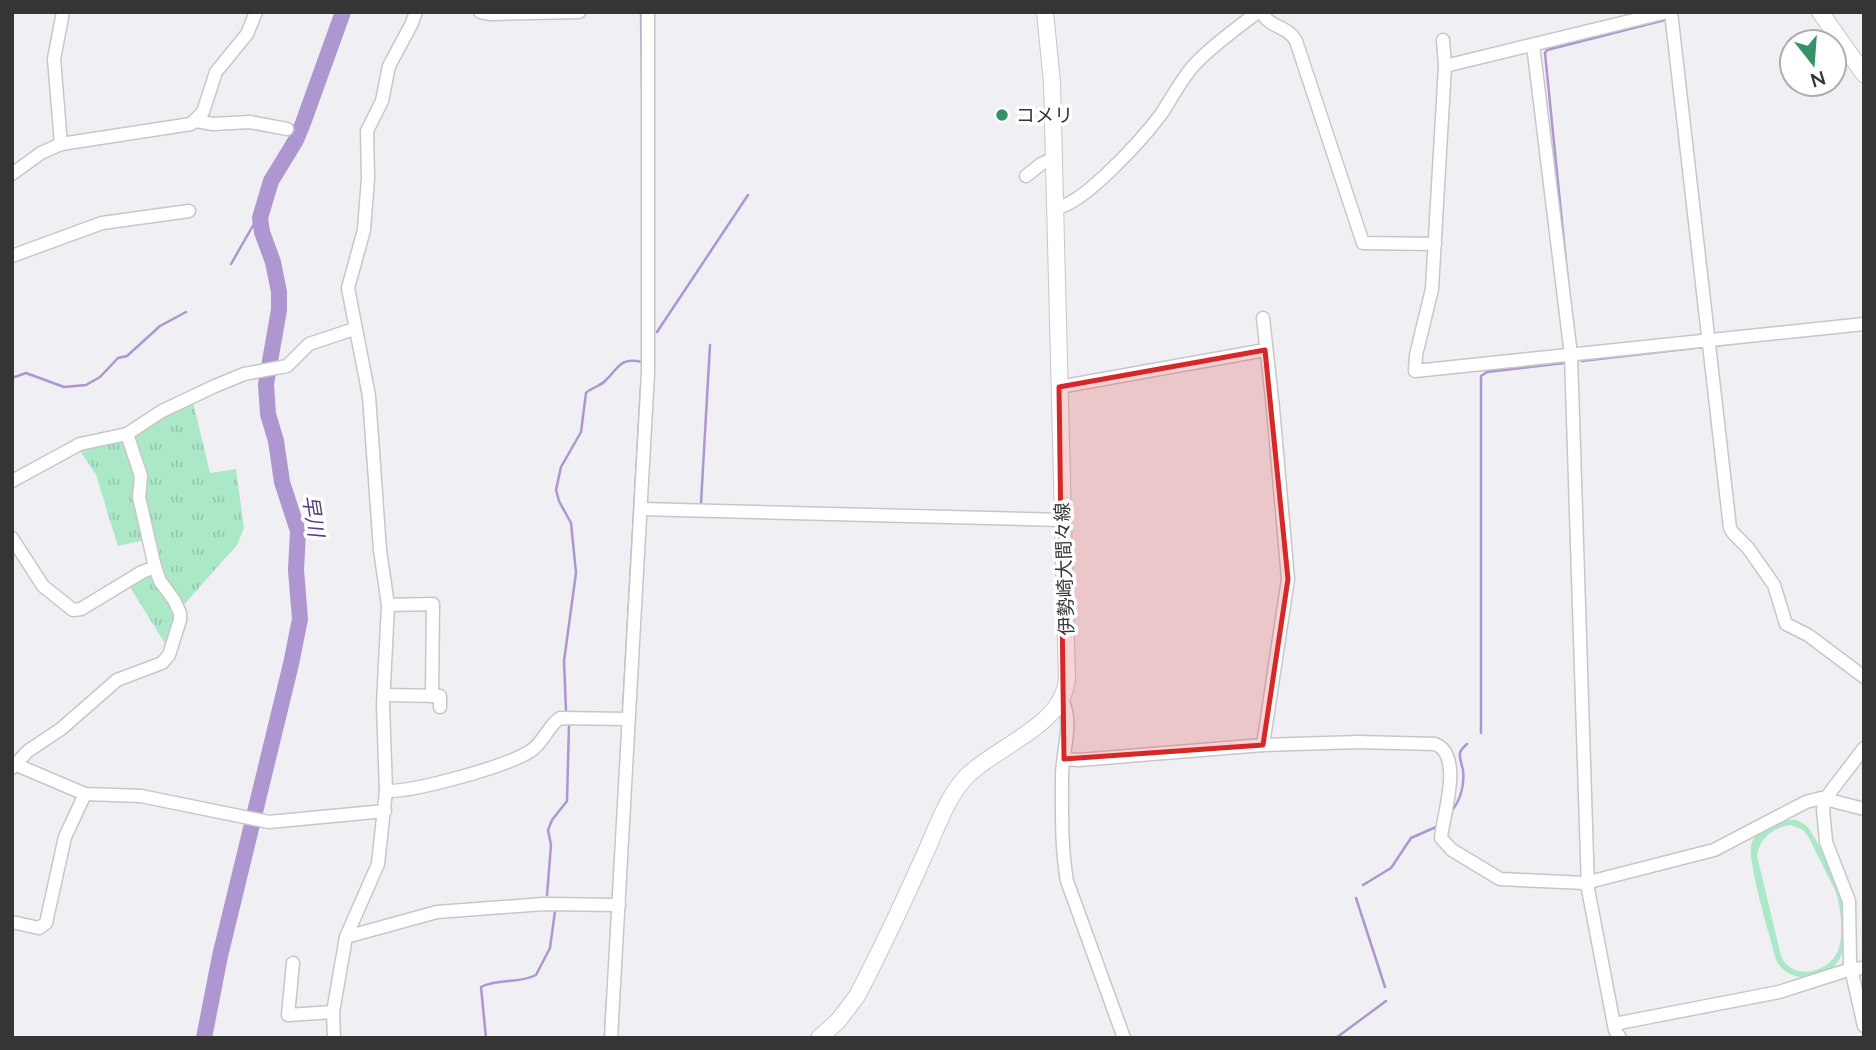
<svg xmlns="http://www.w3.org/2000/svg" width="1876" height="1050" font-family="Lato,'Noto Sans JP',sans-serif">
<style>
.grass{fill:url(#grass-tufts)}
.pitch{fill:#abe8c7;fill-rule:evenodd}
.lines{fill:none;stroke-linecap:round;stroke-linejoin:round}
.stream{stroke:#ae96d1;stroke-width:2.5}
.river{stroke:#ae96d1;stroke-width:16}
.minor-casing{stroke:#c7c6c9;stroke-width:15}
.major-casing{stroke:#c7c6c9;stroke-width:18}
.minor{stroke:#fff;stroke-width:12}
.major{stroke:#fff;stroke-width:16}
.marked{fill:#d62828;fill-opacity:0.2;stroke:#d62828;stroke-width:5;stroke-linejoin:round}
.poi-dot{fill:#359168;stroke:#fff;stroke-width:2.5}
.labels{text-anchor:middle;stroke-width:7;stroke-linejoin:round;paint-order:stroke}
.poi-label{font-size:19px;fill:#353536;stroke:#fff;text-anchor:start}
.street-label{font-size:19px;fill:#353536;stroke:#fff}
.water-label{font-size:21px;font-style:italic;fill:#5c3c84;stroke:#fff}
</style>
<defs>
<pattern id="grass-tufts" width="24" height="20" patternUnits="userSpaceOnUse" patternTransform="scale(1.75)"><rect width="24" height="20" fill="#abe8c7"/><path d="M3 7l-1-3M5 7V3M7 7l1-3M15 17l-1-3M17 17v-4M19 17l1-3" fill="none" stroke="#94c8ac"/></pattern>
</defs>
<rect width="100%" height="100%" fill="#f0eff3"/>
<g class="grass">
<polygon points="193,402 210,473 236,469 244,528 237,545 181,608 162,578 132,435 146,425"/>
<polygon points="124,438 138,475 145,540 118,546 96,475 79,449"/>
<polygon points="151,574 176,614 166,645 128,584"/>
</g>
<path class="pitch" d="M1789,820H1797L1807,826C1817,840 1840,882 1844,897C1847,908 1846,940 1843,951C1835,980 1790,988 1776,960C1771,939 1745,858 1752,842C1757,830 1776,822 1789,820ZM1791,825L1803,830L1808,836L1835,890C1841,906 1844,934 1838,951C1828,974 1792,981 1781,956L1757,856C1760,838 1772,828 1791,825Z"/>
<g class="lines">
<g class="stream">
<polyline points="641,12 642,88"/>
<polyline points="231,264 255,222 260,218"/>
<polyline points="1569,292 1545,53 1547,50 1665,20"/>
<polyline points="657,332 748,195"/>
<polyline points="1715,346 1727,344"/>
<polyline points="1582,361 1702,347"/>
<polyline points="12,378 26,373 64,387 86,385 100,377 118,358 127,356 160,326 186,312"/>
<polyline points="701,503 710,345"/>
<path d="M566,711L564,661L576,573L571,523L559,501L556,490L561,467L581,432L586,393C591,388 600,386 605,381C619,368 619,357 642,362"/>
<polyline points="623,712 641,387"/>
<polyline points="1481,733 1481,376 1487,372 1564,363"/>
<path d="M1450,813C1460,802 1465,785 1463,770C1462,765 1459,758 1460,753C1461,749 1464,747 1467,744"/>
<polyline points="1363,885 1391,868 1411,838 1436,827"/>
<polyline points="547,895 551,845 548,830 552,820 567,801 569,724"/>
<polyline points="1356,898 1385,987"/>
<polyline points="605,1036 607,1001"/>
<path d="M486,1038L481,987C498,978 519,984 536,975L550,948L555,911"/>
<polyline points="1336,1038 1386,1001"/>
</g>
<polyline class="river" points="204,1038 220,956 291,664 300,619 296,570 298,531 282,482 276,441 268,414 266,384 279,310 279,292 273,262 262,232 260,218 271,181 296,140 303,123 343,12"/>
<defs>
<g id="minor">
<polyline points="480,12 491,14 579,12"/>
<path d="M1261,12C1272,30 1286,24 1296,41L1363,243L1435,244"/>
<polyline points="1671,12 1730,528 1733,533 1748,548 1774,585 1786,624 1808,635 1864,677"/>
<polyline points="1443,40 1445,66 1432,289 1416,355 1415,371 1864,324"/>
<polyline points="1533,45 1571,355 1588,889 1615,1030 1620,1038"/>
<polyline points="1445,66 1667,12"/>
<polyline points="196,121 213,124 250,122 287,129"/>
<polyline points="61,144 54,59 63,12"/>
<polyline points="12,174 41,153 61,144 191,124 203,112 216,72 247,34 256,12"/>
<polyline points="1026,176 1041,164 1053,159"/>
<path d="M1055,208C1083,206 1145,136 1162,113C1173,96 1182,78 1195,64C1214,44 1237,28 1258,12"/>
<polyline points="12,256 102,223 189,211"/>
<polyline points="1263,318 1273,408 1288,579 1263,745"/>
<polyline points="1059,387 1265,350"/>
<polyline points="12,481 80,444 127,434 162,411 215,386 244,374 287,366 309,344 354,329"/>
<polyline points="641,509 1062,520"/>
<polyline points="12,538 43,586 73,610 81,609 142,572 155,567"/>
<polyline points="388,605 433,604 432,696"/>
<polyline points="384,695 440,696 440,707"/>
<path d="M1062,700C1074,722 1062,752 1062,776C1062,810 1061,847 1067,881L1124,1038"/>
<polyline points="1864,748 1825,799 1823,809 1826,842 1849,901 1850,964 1864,1026"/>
<path d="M1064,759L1079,760L1263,745L1359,742L1435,744C1464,755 1443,815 1441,838L1452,850L1500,879L1585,883L1714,850L1806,802L1821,798L1864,809"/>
<polyline points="12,763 85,794 141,796 269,822 385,811"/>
<polyline points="12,768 28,751 61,729 117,680 162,663 169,655 180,620 180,613 174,600 160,581 155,567 139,497 141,476 127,434"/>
<path d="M386,791C414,792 509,766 532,750C544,741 549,725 560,718L628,719"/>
<polyline points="12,922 39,928 46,923 65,837 85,794"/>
<polyline points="346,937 437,912 544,904 619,905"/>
<polyline points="293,963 288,1015 333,1012"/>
<polyline points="1614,1024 1779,992 1851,969 1864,968"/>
<polyline points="334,1038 333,1012 346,937 378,864 386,791 383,705 388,605 380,550 369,396 348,288 364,230 368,178 367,131 382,101 389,66 411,25 416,12"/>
<polyline points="611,1038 648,373 648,12"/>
</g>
<g id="major">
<polyline points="1820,12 1864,74"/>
<path d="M819,1038L838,1021L857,996C881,950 903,903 924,856C936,830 947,796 967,776C998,745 1063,726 1067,679L1052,83L1045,12"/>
</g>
</defs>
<use href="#minor" class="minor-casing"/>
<use href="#major" class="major-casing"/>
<use href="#minor" class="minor"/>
<use href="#major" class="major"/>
</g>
<path class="marked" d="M1265,350L1288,579L1263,745L1064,759L1059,387Z"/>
<circle class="poi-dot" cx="1002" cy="115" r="7"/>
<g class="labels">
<g class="poi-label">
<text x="1016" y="122">コメリ</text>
</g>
<g class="street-label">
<text transform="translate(1064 569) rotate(-92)" y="7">伊勢崎大間々線</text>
</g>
<g class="water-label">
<text transform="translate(313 516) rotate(81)" y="7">早川</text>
</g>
</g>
<rect width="1876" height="1050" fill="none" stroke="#353536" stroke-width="28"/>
<g transform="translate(1813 63) rotate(163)"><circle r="33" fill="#ffffff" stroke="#aeaeaf" stroke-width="2"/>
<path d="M0-5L12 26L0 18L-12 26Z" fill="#359168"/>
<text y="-10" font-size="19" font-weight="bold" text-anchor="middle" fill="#353536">N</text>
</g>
</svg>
